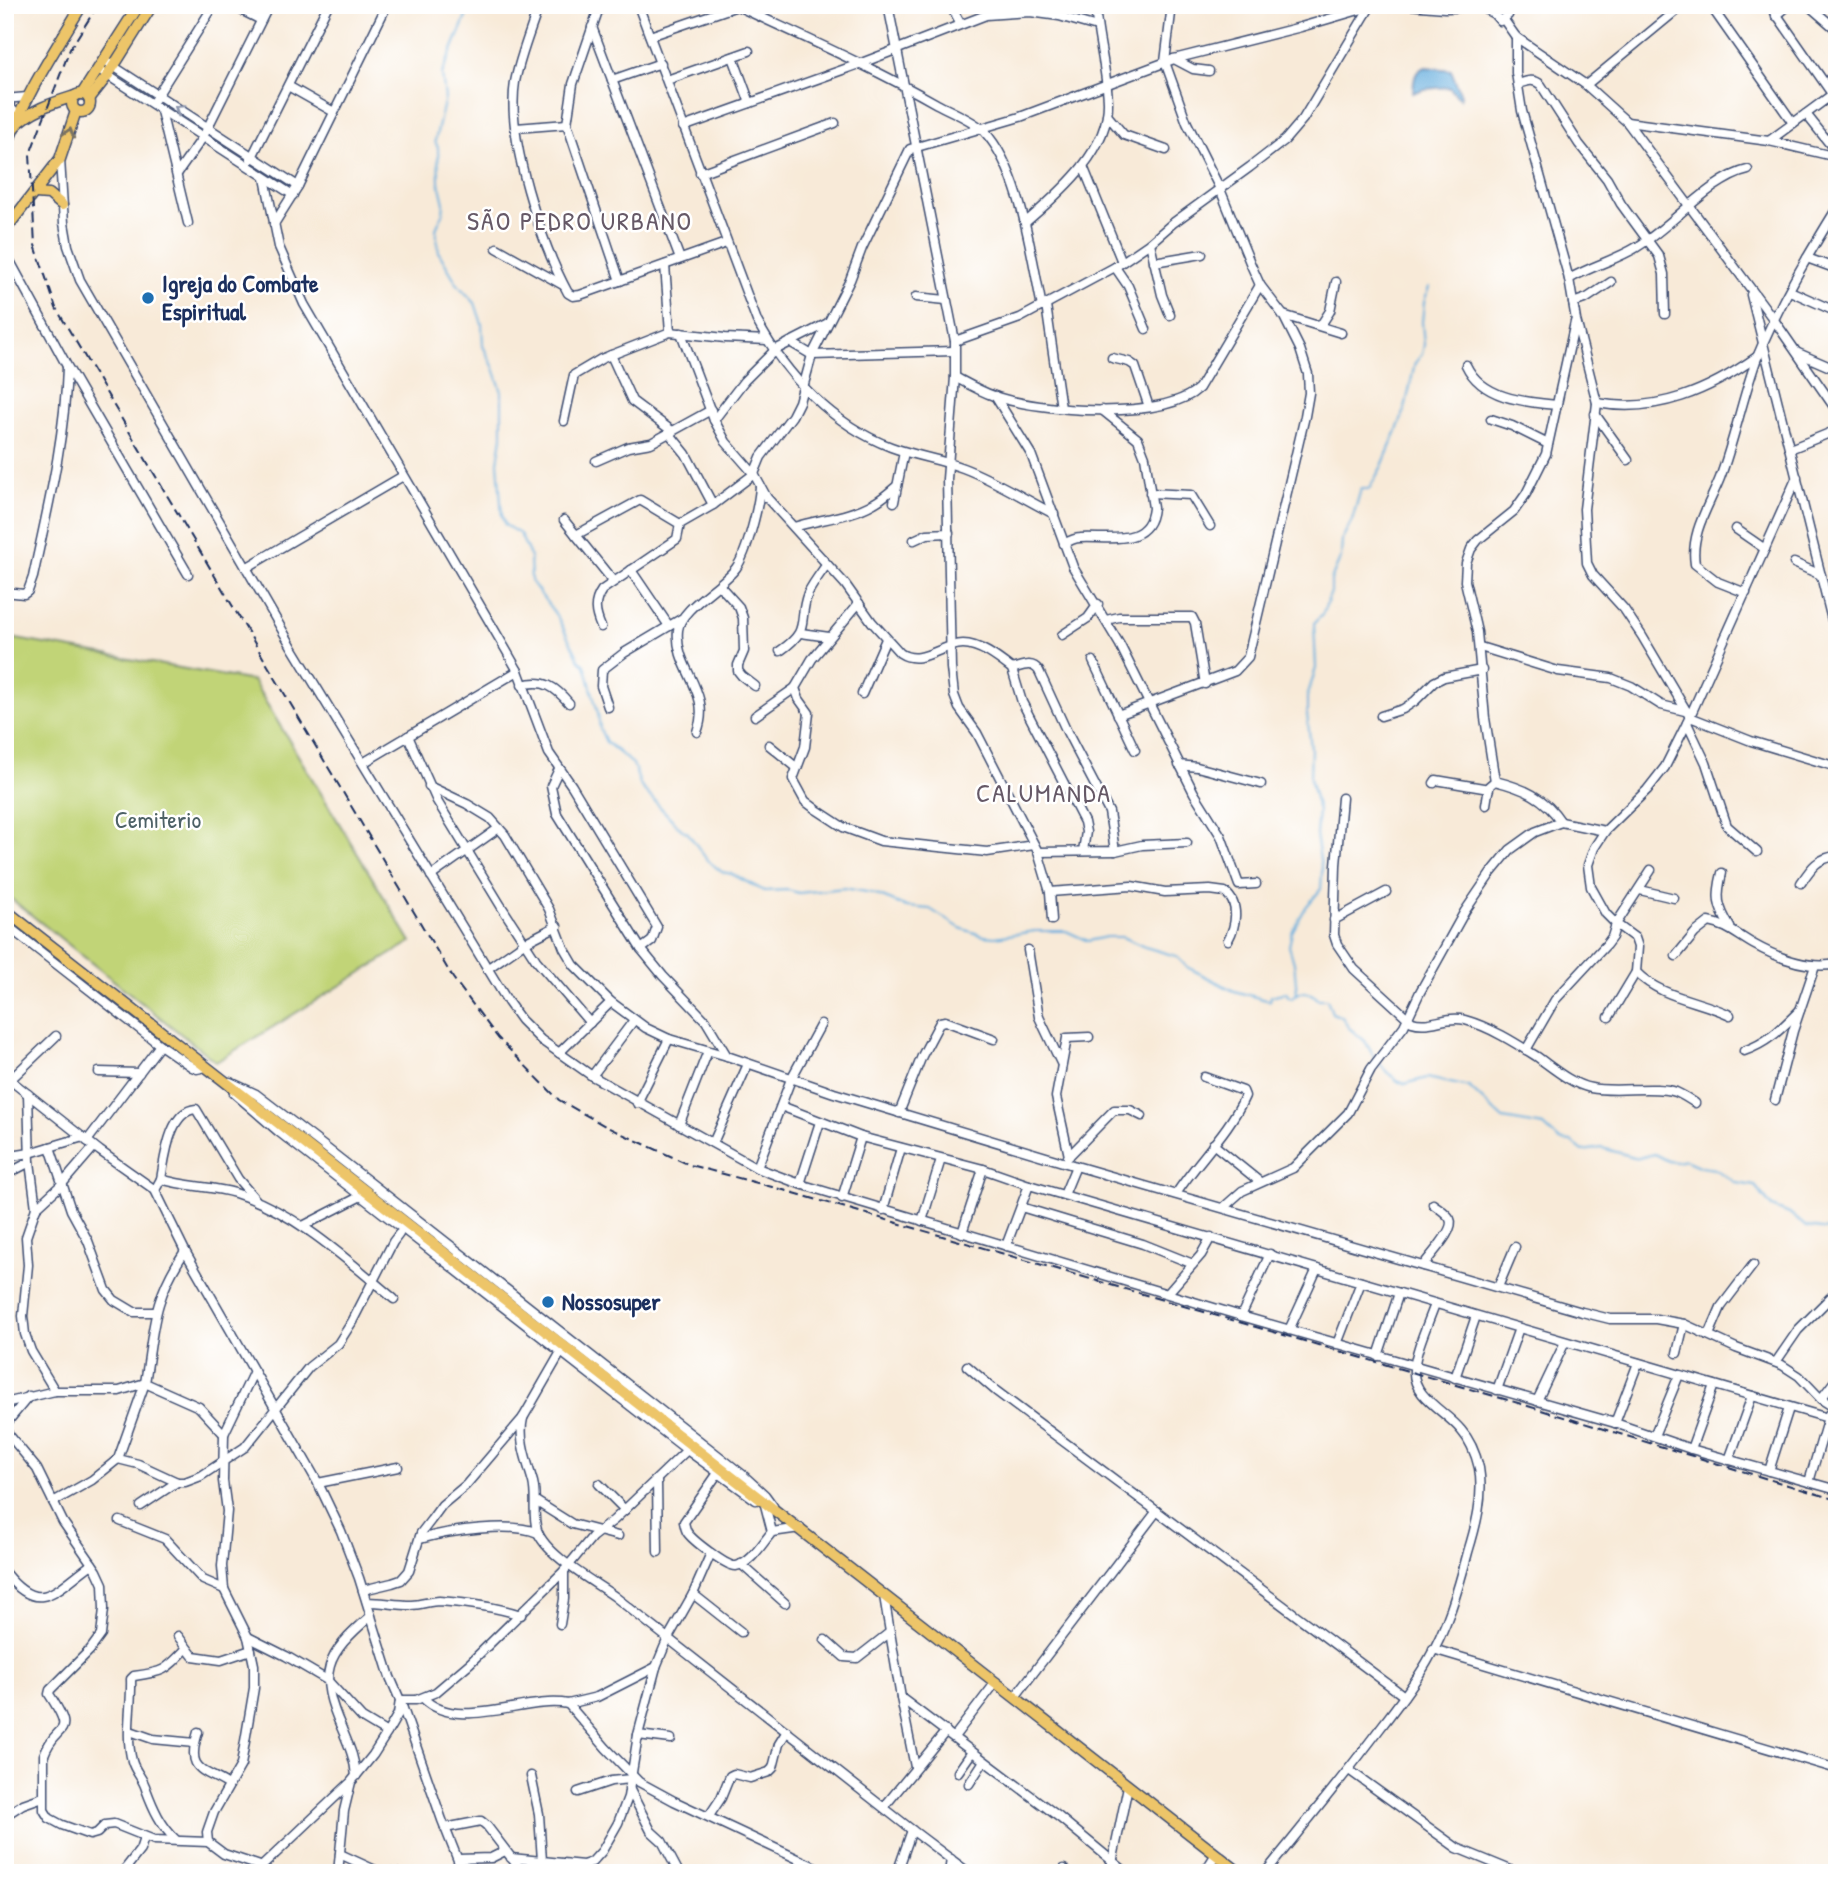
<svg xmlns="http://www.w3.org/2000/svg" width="1842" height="1878" font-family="'Patrick Hand',sans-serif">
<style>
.green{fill:#c1d477;stroke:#6e826a;stroke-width:2}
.water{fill:#67afde;stroke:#416f9e;stroke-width:2}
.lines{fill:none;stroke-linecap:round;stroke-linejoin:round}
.stream{stroke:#67afde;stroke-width:2}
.minor-casing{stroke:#3c4b70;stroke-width:11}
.major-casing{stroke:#3c4b70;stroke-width:13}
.minor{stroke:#fff;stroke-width:8}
.major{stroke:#edc569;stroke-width:10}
.rail{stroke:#1b2f5e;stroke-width:2;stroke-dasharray:10 5;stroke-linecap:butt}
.oneway{stroke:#8d97ae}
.oneway2{stroke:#797263}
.poi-dot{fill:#1f6fb2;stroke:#fff;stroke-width:2.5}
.labels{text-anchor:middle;stroke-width:5;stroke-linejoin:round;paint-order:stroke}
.poi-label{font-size:24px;font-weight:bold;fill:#1b2f5e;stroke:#fff;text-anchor:start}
.park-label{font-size:24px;fill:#4d6166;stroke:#fff}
.neighbourhood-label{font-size:26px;letter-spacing:2px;fill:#665967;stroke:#fff}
</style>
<rect width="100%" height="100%" fill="#fff"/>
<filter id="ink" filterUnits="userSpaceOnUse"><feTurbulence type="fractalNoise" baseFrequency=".0143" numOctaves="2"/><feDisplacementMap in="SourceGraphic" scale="14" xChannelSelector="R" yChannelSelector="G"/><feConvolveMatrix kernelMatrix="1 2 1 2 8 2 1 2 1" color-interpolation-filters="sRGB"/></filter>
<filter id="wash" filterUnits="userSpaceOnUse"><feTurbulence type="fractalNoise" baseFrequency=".00686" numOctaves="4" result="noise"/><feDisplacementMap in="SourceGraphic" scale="28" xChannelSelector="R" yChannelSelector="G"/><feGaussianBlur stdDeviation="1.57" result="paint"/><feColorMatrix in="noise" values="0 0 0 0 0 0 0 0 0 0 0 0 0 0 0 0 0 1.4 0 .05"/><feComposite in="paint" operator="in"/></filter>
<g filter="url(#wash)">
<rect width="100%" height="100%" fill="#f8ead8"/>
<polygon class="green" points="5,637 253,681 411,942 216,1062 5,894"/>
<path class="water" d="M1426,67L1451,70L1461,95L1460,99L1449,87L1424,89L1413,93C1414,82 1413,70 1426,67Z"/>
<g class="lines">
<g class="stream">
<path d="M471,5L442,74L445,98L435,141L438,148L439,182L444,203L443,213L436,229L439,253L458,285L475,303L482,324L483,346L494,368L502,392V437L498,462L502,517L505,525L520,534L530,556L531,581L558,618L579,659L585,665L598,713L600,729L606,742L633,764L641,787L681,829L688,833L707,860L722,872L732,874L764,891L788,890L799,893L844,888L872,893L907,907L930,909L960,928L984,936L995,937L1035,931H1066L1088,941L1106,937H1122L1145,947L1176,956L1187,967L1234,991L1270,1001L1271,996L1286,992L1288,996L1292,998C1300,989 1310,991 1318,999H1327L1332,1013L1342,1017L1348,1027L1365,1041L1375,1059"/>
<polyline points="1297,993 1294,963 1289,946 1292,932 1306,907 1321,889 1322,872 1316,835 1318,811 1310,778 1311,748 1307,714 1307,697 1316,668 1314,623 1322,615 1331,592 1331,580 1341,557 1342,539 1352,520 1361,489 1369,489 1382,466 1398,428 1405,409 1415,363 1422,354 1424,345 1422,322 1424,302 1429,287"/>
<polyline points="1379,1063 1397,1081 1405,1084 1427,1078 1469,1087 1503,1119 1544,1126 1560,1141 1572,1142 1583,1151 1602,1148 1638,1158 1654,1154 1668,1161 1676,1162 1685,1160 1701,1167 1715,1169 1736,1183 1755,1186 1772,1207 1792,1215 1806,1227 1837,1231"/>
<polyline points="5,1867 13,1868 17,1866 25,1873"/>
</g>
</g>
</g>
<g filter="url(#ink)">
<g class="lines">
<defs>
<g id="minor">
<polyline points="231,5 261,20"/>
<path d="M539,5C531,30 520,56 515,82C506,138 541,243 568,293L573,296L580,295L726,243"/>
<polyline points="600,5 573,84 567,124 620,281"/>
<path d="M638,5L757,321C786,376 833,425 891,447C915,456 940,459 963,468C995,480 1024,499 1054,514"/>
<path d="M735,5C803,37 872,67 937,104C950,111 975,121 984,131C1021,171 1031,254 1042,307"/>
<polyline points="888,5 955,341 955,377 947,479 951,668 954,695 959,708 977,733 1038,852 1050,892 1052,920"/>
<polyline points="950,5 960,23"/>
<polyline points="1408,5 1445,8 1479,7"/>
<polyline points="1477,5 1494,14 1500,21 1508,15 1504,7"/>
<polyline points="1710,5 1793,123"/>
<polyline points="1770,5 1837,101"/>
<polyline points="1808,5 1837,30"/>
<polyline points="1776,16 1789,5"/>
<polyline points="1504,20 1516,37 1586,85 1627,122 1774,320 1837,411"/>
<polyline points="592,27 680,259"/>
<polyline points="650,36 737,6"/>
<polyline points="1516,37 1516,73 1522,111 1569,279 1576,320 1597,403 1584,509 1587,563 1593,575 1624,609 1642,636 1690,717 1751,741 1837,767"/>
<polyline points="733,57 750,103"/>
<polyline points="1174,59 1193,69 1209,71"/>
<polyline points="110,64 298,186"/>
<polyline points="104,73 293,195"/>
<polyline points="612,80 661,63"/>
<polyline points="667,80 749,51"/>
<path d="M1518,84C1527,81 1534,78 1541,85L1579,144L1607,179L1621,204L1659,256L1664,274L1665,314"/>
<polyline points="1586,85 1683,5"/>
<polyline points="288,86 334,112"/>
<polyline points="5,99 27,97"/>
<polyline points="155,99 214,5"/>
<polyline points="5,101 18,116"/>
<polyline points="161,111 188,223"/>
<polyline points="1806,114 1837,153"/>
<polyline points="1107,115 1124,135 1166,150"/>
<polyline points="1627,122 1769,141 1837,157"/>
<polyline points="683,127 859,64 986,15 1030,12 1059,16 1097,27"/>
<polyline points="516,128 567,124"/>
<polyline points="1769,141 1837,91"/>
<polyline points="60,159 64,223 68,246 80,280 292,647 508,1002 521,1020 541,1040 592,1076 757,1168 800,1184 1241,1316 1615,1423 1691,1449 1837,1490"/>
<polyline points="251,159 328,5"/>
<polyline points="1083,166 1122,262"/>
<polyline points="700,173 835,123"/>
<polyline points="177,174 203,137 269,5"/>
<polyline points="265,178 279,247 304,304 506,650 518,671 549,753 572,786 657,927 652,941 641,949"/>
<path d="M1025,223C1059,193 1109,152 1108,102C1107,69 1097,38 1095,5"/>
<polyline points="274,224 298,186 387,5"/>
<polyline points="1150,243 1162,295 1170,315"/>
<polyline points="497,248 563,285"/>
<polyline points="5,252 67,366 188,574"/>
<polyline points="1807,258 1837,269"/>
<polyline points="1154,262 1202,254"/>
<polyline points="665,265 670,332"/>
<polyline points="1115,267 1128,286 1146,329"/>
<path d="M1569,279C1591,266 1616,260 1637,247C1671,227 1711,178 1748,170"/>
<polyline points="1790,291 1837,312"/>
<polyline points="1751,295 1837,640"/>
<polyline points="916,297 946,300"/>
<polyline points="1573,303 1587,298 1611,282"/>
<polyline points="1046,305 1061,408"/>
<polyline points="1283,315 1341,333"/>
<polyline points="1321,325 1330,311 1336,282"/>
<path d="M681,333L714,420L726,442L754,474L767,498L845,584L872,622L900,653C921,667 941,644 963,644C980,644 999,659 1012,669L1022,702L1084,822L1086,832L1083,851"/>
<polyline points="955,341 1020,318 1115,267 1150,243 1173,223 1250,167 1285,140 1303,119 1370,7"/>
<polyline points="790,342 812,355 954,351"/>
<polyline points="1798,353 1837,370"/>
<polyline points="611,355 632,401 672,431"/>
<polyline points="1112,358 1129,362 1135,366 1149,407"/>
<path d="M1466,365C1482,399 1525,402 1557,405"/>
<path d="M955,377C968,384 980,391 994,396C1038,411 1163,422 1199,388L1260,285"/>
<polyline points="995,396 1031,454 1073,567 1120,645 1194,793 1221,836 1239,885 1256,884"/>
<path d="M1597,403C1657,414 1710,390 1758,356"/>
<polyline points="1595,414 1628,460"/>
<polyline points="1491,419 1512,426 1548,444"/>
<polyline points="714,420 744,381 775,350 826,324"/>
<polyline points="564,421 574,375 601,359 670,332 725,338 767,340"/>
<polyline points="669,433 686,454 713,505"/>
<polyline points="1790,449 1837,430"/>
<polyline points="596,461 628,447 651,443 711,410"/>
<polyline points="1150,493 1191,495 1210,526"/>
<polyline points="894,502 904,452"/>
<polyline points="564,520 613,581"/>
<path d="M794,527C820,519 850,517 874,503C882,499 889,492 897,486"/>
<polyline points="1736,529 1765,549"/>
<polyline points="576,535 640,500 680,524"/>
<polyline points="914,540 927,534 949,533"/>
<path d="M1064,544C1069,541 1075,538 1080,538C1107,536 1149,548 1153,508L1145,457L1138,439L1102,410"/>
<polyline points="1794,563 1821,575"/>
<polyline points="246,568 403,476"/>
<polyline points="631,570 669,626"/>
<polyline points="720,586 739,607 743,618 744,651 738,665 738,671 742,676 755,686"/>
<path d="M5,592L24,594L28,591L33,577C48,507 65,439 67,367"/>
<path d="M1746,593L1718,582L1695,564C1690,533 1709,506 1720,478C1735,438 1743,395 1758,355C1779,304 1808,255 1837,208"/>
<polyline points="859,603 812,659 795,688 799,699 809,713 805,747 793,779 805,801 817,810 843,827 881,841 987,852 1034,845"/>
<polyline points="1106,620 1119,617 1192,617 1195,623 1205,684"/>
<path d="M601,627C595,613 593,603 602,590L677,539L680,524L713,505L754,474L761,457L792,416L799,402L812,355L850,280L862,248L910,149L1020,117L1174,59L1301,27L1376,5"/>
<polyline points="801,633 829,637"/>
<polyline points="1062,635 1088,618 1098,604"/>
<polyline points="1480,647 1558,671 1611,678 1631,686 1661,705 1685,711"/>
<path d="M780,651C812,629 797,622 808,593C813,583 820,574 827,564"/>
<polyline points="1093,661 1135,750"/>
<path d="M1012,669C1023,666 1032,661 1039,671L1067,732L1109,812L1115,851"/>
<path d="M522,685C545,679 555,687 569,703"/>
<polyline points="862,694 886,639"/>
<polyline points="608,707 601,686 602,670 624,653 681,619"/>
<polyline points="1118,715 1235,671 1248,657 1305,416 1309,393 1308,374 1300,349 1283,315 1260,285 1251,265 1220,189 1187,123 1165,62 1172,5"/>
<polyline points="755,716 795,688"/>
<polyline points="1381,716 1403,709 1415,701 1434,682 1444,677 1482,670"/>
<polyline points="1687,723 1706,763 1727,826 1757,852"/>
<path d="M697,732C713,691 674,669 678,630C680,608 722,587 736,568C747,553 759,506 760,486"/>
<polyline points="408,736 437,801 501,906 536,960 590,1023"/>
<polyline points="769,745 796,767"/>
<polyline points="363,763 518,671"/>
<polyline points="1179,765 1197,767 1261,784"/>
<polyline points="559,769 551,786 557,814 641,949 663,976 706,1021 727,1056"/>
<polyline points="1495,781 1485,718 1477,632 1465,581 1466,563 1471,549 1478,540 1514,511 1526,494 1546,454 1575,322"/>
<polyline points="1434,783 1436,780 1489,789"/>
<polyline points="429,786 467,804 490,818 505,835 549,909 564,948 574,965 611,1002 646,1028 669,1039 727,1056 834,1093 1076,1166 1582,1312 1610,1319 1656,1319 1684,1324 1736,1348 1782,1365 1799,1376 1821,1399 1837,1409"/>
<path d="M1342,798L1336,865L1334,935L1337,944L1354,969L1412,1022C1430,1028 1446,1015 1465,1020C1490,1027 1514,1042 1536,1056C1553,1068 1571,1084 1591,1088C1615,1093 1657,1085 1676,1092C1683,1095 1689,1099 1695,1103"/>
<path d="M1486,805L1489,786L1495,781C1523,788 1545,797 1561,822"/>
<polyline points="1038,852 1115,851 1142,845 1187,843"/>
<path d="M1651,870L1616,924L1635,938L1638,947L1636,972C1661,998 1699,1000 1730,1015"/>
<path d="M1722,873C1716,897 1717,906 1730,927"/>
<polyline points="431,876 499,828"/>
<path d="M1801,883C1811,868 1817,858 1837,856"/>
<polyline points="1640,890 1674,898"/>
<path d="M1050,892L1131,886L1165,892L1210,890L1225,892C1240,904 1236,926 1228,940"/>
<polyline points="1334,920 1386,892"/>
<polyline points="5,924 160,1045"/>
<polyline points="1028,950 1039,1017 1061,1063"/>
<path d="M1676,956L1695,933L1709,922C1727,925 1737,935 1753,944C1778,958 1808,970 1837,964"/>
<polyline points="487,969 524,943 557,926"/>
<polyline points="1609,1017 1636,972"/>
<polyline points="1526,1050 1555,1000 1606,945 1612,937 1616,924 1606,914 1591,887 1588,865 1594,848 1605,831 1647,790 1665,767 1687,723 1797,477"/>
<path d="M1744,1051C1768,1043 1782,1028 1800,1010"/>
<polyline points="559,1053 611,1002"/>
<polyline points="99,1072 139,1073"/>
<polyline points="5,1076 100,1151 155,1190 185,1251 318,1483 341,1531 359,1578 390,1677 400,1700 398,1714 387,1733 373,1755 351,1782 344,1811 338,1873"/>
<polyline points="592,1076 634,1020"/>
<polyline points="10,1080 56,1036"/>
<polyline points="230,1082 256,1094 316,1140 743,1475 765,1495 773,1506"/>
<polyline points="234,1093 279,1132 380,1211 687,1450 756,1500"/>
<polyline points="1775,1100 1793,1031 1815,966"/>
<polyline points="637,1103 669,1039"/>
<polyline points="781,1106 861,1137 983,1169 1029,1185 1828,1418"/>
<polyline points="899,1113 922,1056 940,1022 945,1021 994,1039"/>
<polyline points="679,1125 708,1051"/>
<polyline points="87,1141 160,1045 192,1067 197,1069 206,1067"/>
<polyline points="713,1143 748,1064"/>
<polyline points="1213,1144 1260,1182"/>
<polyline points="50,1147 71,1210 88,1241 106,1290 114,1300 134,1312 155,1312"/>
<polyline points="1069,1156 1056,1097 1067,1038 1089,1037"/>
<polyline points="5,1157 30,1153 83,1137"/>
<polyline points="1068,1157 1114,1110 1130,1110 1142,1116"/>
<polyline points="30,1162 36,1208 26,1237 28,1265 23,1316 25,1334 31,1351 55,1391"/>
<polyline points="757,1168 791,1079 821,1024"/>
<polyline points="5,1175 30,1162 28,1094"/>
<path d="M161,1179C165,1158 169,1111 196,1109L238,1179L256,1200"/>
<polyline points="800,1184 820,1122"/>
<path d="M155,1190L161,1179C185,1187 211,1186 235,1193C296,1212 346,1259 394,1299"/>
<path d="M1176,1194C1197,1161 1229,1132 1245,1096L1243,1091L1204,1077"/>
<polyline points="1064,1195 1076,1166"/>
<polyline points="842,1198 861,1137"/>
<polyline points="1021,1207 1143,1244 1193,1264"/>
<polyline points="1224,1207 1242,1191 1293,1168 1348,1113 1371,1069 1404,1026 1420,992 1465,911 1491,873 1510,850 1535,832 1561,822 1605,831"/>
<polyline points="36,1208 62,1184 94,1147"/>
<polyline points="883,1210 901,1148"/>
<polyline points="922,1221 941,1159"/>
<polyline points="303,1226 361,1196"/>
<polyline points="962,1233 983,1169"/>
<polyline points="1006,1246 1029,1185"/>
<path d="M185,1251C152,1300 154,1328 145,1383L199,1407L224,1434"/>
<path d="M1423,1266C1429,1256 1456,1230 1450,1219C1447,1213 1438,1208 1433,1204"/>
<polyline points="1498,1287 1515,1247"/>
<polyline points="1168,1293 1201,1255 1211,1237"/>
<polyline points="1241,1316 1270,1254"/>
<polyline points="1289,1330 1317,1269"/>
<polyline points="1709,1335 1721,1307 1753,1265"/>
<polyline points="1337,1344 1361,1282"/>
<polyline points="1677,1353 1684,1324"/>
<polyline points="1378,1356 1399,1293"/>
<polyline points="1776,1362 1798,1330 1832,1296"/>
<polyline points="967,1366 996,1391 1404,1696"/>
<polyline points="1455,1378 1476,1316"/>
<polyline points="1497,1390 1519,1328"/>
<polyline points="1821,1399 1837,1378"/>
<polyline points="1537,1401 1565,1342"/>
<polyline points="5,1403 55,1391 119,1391 145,1383"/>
<path d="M523,1418C518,1439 527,1461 533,1482C537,1498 532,1514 537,1530C545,1555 593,1581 614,1596L912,1830L969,1873"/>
<polyline points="1615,1423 1638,1363"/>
<polyline points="5,1425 29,1396"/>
<path d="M5,1430L37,1469L63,1522L97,1571L103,1584L104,1609L101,1635L90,1650L50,1690L49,1694C78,1739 56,1721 44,1755V1810L49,1818L62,1825L90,1835L97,1833L105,1825L114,1824L154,1840L208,1842L224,1854L260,1866"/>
<polyline points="1654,1436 1679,1375"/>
<polyline points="1691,1449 1714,1385"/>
<polyline points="118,1459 138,1464 177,1482 185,1482 201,1476 245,1447 309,1367 338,1344 352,1322 393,1242 399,1234"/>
<polyline points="1729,1460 1752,1396"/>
<polyline points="1769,1471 1789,1408"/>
<path d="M718,1473L684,1522C685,1526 685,1528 687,1532C692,1540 727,1567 736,1566C751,1564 763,1542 772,1532L800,1528"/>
<polyline points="657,1480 658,1552"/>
<polyline points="1809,1482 1829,1414"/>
<polyline points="318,1483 398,1467"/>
<polyline points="599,1484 625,1510"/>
<polyline points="53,1502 92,1480 118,1459 145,1383"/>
<polyline points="537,1502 572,1524 618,1536"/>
<polyline points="765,1505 772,1532"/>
<polyline points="141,1506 177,1482"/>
<polyline points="120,1521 165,1539 203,1580 224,1589"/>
<path d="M420,1539C448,1531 512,1521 538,1533"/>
<polyline points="741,1564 785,1603"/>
<path d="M5,1573C40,1617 55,1590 92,1564"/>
<polyline points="363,1590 392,1583 401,1580 409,1571 421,1533 431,1520 442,1505 466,1485 523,1418 561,1352"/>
<polyline points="693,1594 741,1632"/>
<polyline points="884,1596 901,1698 1059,1817 1127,1873"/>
<path d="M367,1602C382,1602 396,1605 411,1605C421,1605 430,1601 439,1601C467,1603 493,1606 521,1615"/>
<polyline points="560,1624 564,1599 564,1571"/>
<polyline points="178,1636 193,1656 221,1660 251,1650"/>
<polyline points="248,1637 286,1656 327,1680 362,1718 387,1733"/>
<polyline points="825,1640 844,1657 857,1658 889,1633"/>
<polyline points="1433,1649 1837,1769"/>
<polyline points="1015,1697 1157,1511"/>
<path d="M423,1698C457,1733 526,1696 568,1704L606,1748L639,1782L674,1801L828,1873"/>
<polyline points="901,1698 915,1767"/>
<polyline points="568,1704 597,1697 656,1667"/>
<polyline points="130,1731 153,1739 195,1743"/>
<path d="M198,1732C186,1771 201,1768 229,1785"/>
<polyline points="638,1735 671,1739"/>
<polyline points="954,1737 996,1682"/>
<polyline points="1349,1770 1457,1848 1518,1873"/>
<polyline points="958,1772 972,1752"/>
<path d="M356,1776C355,1759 349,1746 342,1729C317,1673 325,1655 371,1616"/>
<polyline points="531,1776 539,1814 542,1861"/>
<polyline points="969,1784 984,1761"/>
<polyline points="629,1788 651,1831 662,1841 679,1873"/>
<polyline points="578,1792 611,1781 631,1779"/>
<polyline points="884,1807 946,1731"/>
<polyline points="6,1815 23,1804 43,1797"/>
<polyline points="709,1816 721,1798 730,1776 734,1774 750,1778 769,1772 773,1768 779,1744 787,1731"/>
<polyline points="445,1828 481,1821 487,1826 523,1873"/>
<path d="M176,1840C161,1826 153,1808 146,1789C143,1778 135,1772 132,1761C125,1735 132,1706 131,1679L134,1676C164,1672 165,1671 186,1649"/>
<polyline points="208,1842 207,1832 214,1812 241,1765 254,1688 254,1665 248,1637 224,1589 222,1566 227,1511 223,1481 224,1434 254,1371"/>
<polyline points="340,1854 377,1871 397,1873"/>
<polyline points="511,1858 583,1865 592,1862 602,1851 618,1823 628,1797 638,1735 656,1667 668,1638 693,1594 711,1553"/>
<polyline points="458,1859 491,1858 505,1851"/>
<polyline points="1064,1869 1068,1873"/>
<polyline points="122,1873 140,1850 144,1838"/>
<polyline points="255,1873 349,1784"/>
<polyline points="463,1873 442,1820 400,1700 416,1700 436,1692 470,1663 564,1571 592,1537 614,1520 687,1450"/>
<polyline points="897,1873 912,1830"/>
<polyline points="949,1873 951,1859"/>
<polyline points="1110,1873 1128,1786"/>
<polyline points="1204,1873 1216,1854"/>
<path d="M1265,1873C1303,1826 1342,1779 1378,1731C1395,1709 1413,1686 1427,1662C1447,1628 1458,1590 1468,1552C1476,1526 1484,1496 1479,1468C1476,1455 1470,1440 1461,1430C1446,1411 1412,1397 1414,1370C1416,1348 1428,1324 1435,1304"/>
</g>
<g id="major">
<polyline points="82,94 139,5"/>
<circle cx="81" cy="103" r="9"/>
<polyline points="89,99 108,75 152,5"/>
<path d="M15,126C32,109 53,103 75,96"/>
<path d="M5,151C23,98 53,53 82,5"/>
<polyline points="35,193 49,194 62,205"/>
<polyline points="5,230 60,159 76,111"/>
<polyline points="5,910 1240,1873"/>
</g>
</defs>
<use href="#minor" class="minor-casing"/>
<use href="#major" class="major-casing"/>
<use href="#minor" class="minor"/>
<use href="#major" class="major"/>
<polyline class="rail" points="98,5 70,49 30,154 35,245 56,308 453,978 498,1038 559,1100 607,1127 690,1165 787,1191 1518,1403 1837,1500"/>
</g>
<defs><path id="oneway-chevron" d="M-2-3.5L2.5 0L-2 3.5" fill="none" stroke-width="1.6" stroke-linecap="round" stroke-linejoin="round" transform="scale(1.75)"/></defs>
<use class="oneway" href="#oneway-chevron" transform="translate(179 109) rotate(-147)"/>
<use class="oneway2" href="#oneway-chevron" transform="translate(69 133) rotate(-73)"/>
</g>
<g class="poi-dot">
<circle cx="148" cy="298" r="7"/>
<circle cx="548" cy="1302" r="7"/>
</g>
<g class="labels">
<g class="poi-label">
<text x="162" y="292">Igreja do Combate<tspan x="162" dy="28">Espiritual</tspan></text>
<text x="562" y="1310">Nossosuper</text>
</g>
<g class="park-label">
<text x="158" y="828">Cemiterio</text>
</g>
<g class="neighbourhood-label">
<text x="580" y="230">SÃO PEDRO URBANO</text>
<text x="1044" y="802">CALUMANDA</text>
</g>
</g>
<rect width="1842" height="1878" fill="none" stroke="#fff" stroke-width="28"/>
</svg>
